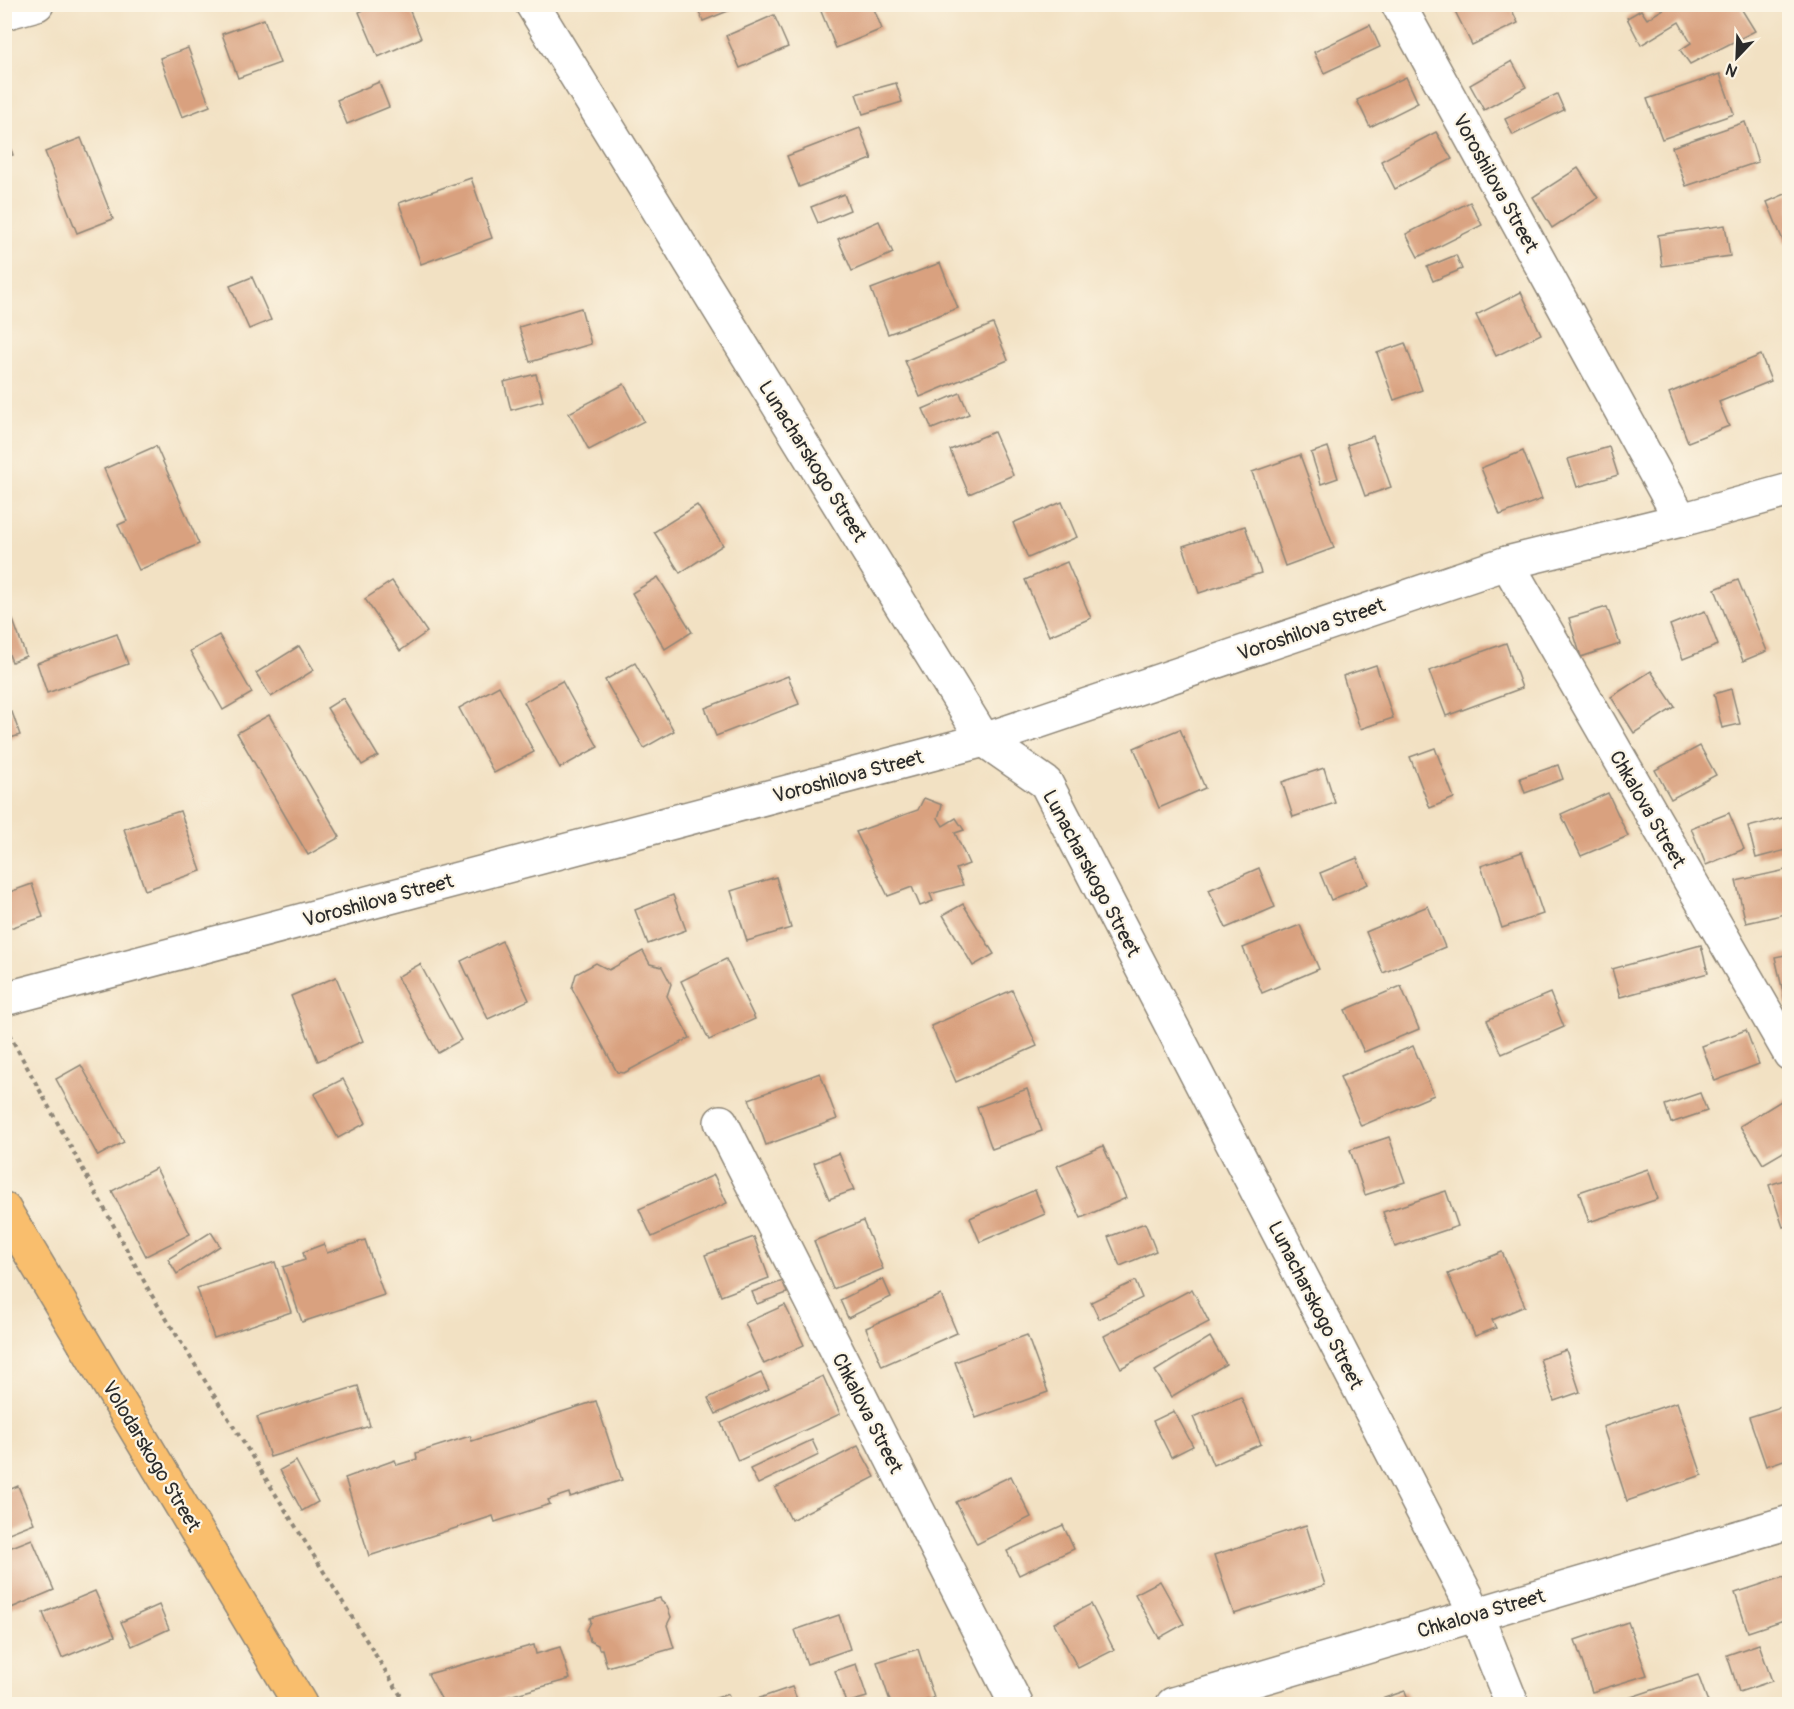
<svg xmlns="http://www.w3.org/2000/svg" width="1794" height="1709" font-family="Pangolin,sans-serif">
<style>
.building{fill:#d9a17f}
.lines{fill:none;stroke-linecap:round;stroke-linejoin:round}
.minor-casing{stroke:#8e8677;stroke-width:36}
.primary-casing{stroke:#8e8677;stroke-width:36}
.path{stroke:#8e8677;stroke-width:4;stroke-dasharray:4.5 4.5;stroke-linecap:butt}
.minor{stroke:#fff;stroke-width:33}
.primary{stroke:#f9be6d;stroke-width:33}
.labels{text-anchor:middle;stroke-width:4.5;stroke-linejoin:round;paint-order:stroke}
.street-label{font-size:20px;fill:#2b2b2b;stroke:#fcf5e5}
</style>
<rect width="100%" height="100%" fill="#fcf5e5"/>
<filter id="ink" filterUnits="userSpaceOnUse"><feTurbulence type="fractalNoise" baseFrequency=".0167" numOctaves="2"/><feDisplacementMap in="SourceGraphic" scale="12" xChannelSelector="R" yChannelSelector="G"/><feConvolveMatrix kernelMatrix="1 2 1 2 8 2 1 2 1" color-interpolation-filters="sRGB"/></filter>
<filter id="wash" filterUnits="userSpaceOnUse"><feTurbulence type="fractalNoise" baseFrequency=".008" numOctaves="4" result="noise"/><feDisplacementMap in="SourceGraphic" scale="24" xChannelSelector="R" yChannelSelector="G"/><feGaussianBlur stdDeviation="1.35" result="paint"/><feColorMatrix in="noise" values="0 0 0 0 0 0 0 0 0 0 0 0 0 0 0 0 0 1.4 0 .05"/><feComposite in="paint" operator="in"/></filter>
<g filter="url(#wash)">
<rect width="100%" height="100%" fill="#f2e1c3"/>
<g id="blocks">
<g class="building">
<polygon points="376,4 407,4 421,38 378,57 359,12"/>
<polygon points="818,4 872,4 882,29 836,48"/>
<polygon points="1463,4 1509,4 1518,23 1472,45 1454,9"/>
<polygon points="1672,4 1693,4 1695,8 1701,5 1739,5 1755,31 1690,64 1680,50 1691,43 1679,22 1641,45 1627,18 1641,10 1647,19"/>
<polygon points="696,5 743,5 703,21"/>
<polygon points="774,15 788,47 740,68 726,36"/>
<polygon points="264,19 280,63 238,78 222,34"/>
<polygon points="1370,25 1380,47 1324,73 1314,52"/>
<polygon points="188,48 210,106 182,117 160,58"/>
<polygon points="1512,61 1526,87 1484,110 1470,85"/>
<polygon points="1720,74 1734,114 1662,139 1647,99"/>
<polygon points="1406,77 1418,103 1370,127 1357,100"/>
<polygon points="379,82 389,107 347,124 337,100"/>
<polygon points="896,83 902,102 863,114 856,94"/>
<polygon points="1557,94 1564,110 1513,135 1505,119"/>
<polygon points="1745,122 1758,162 1686,186 1672,147"/>
<polygon points="860,128 872,159 799,187 787,156"/>
<polygon points="5,131 13,155 5,157"/>
<polygon points="1436,132 1452,159 1395,189 1381,161"/>
<polygon points="81,138 113,219 77,233 45,152"/>
<polygon points="1578,168 1598,198 1552,228 1533,197"/>
<polygon points="471,178 492,238 421,264 399,203"/>
<polygon points="1790,192 1790,240 1784,243 1767,202"/>
<polygon points="844,194 850,210 818,223 811,207"/>
<polygon points="1470,202 1482,225 1418,257 1406,234"/>
<polygon points="879,221 893,253 852,271 838,239"/>
<polygon points="1725,225 1730,256 1662,266 1658,235"/>
<polygon points="1456,255 1462,269 1433,281 1427,267"/>
<polygon points="940,263 958,308 888,334 871,289"/>
<polygon points="252,277 271,320 249,329 230,286"/>
<polygon points="1521,292 1541,334 1496,356 1476,315"/>
<polygon points="581,308 591,344 530,362 519,327"/>
<polygon points="993,324 1008,360 920,397 905,361"/>
<polygon points="1405,343 1422,390 1394,400 1377,353"/>
<polygon points="1761,355 1771,381 1719,402 1729,426 1688,442 1669,393"/>
<polygon points="536,374 543,401 511,410 504,382"/>
<polygon points="624,384 644,421 589,450 569,413"/>
<polygon points="960,393 969,414 932,429 923,409"/>
<polygon points="994,432 1013,475 969,494 950,450"/>
<polygon points="1373,436 1391,487 1365,496 1347,445"/>
<polygon points="156,446 199,544 139,570 118,525 127,521 104,469"/>
<polygon points="1328,447 1338,478 1321,484 1311,453"/>
<polygon points="1609,447 1618,475 1577,487 1568,459"/>
<polygon points="1523,451 1542,499 1500,515 1481,468"/>
<polygon points="1300,455 1334,548 1285,566 1252,472"/>
<polygon points="1062,502 1077,537 1028,558 1013,523"/>
<polygon points="697,505 723,545 680,573 654,532"/>
<polygon points="1245,526 1261,573 1199,593 1183,546"/>
<polygon points="1067,562 1091,618 1049,636 1025,580"/>
<polygon points="658,577 692,632 665,649 632,593"/>
<polygon points="1738,580 1767,651 1743,661 1715,589"/>
<polygon points="392,581 427,632 400,651 365,599"/>
<polygon points="1607,607 1620,644 1581,657 1569,618"/>
<polygon points="1705,611 1718,645 1683,659 1670,625"/>
<polygon points="13,620 26,656 12,662 4,642 4,624"/>
<polygon points="117,634 128,664 47,693 37,663"/>
<polygon points="219,635 252,693 223,710 190,651"/>
<polygon points="1506,643 1522,688 1446,716 1429,671"/>
<polygon points="299,646 314,670 271,697 256,673"/>
<polygon points="635,663 674,731 644,748 605,680"/>
<polygon points="1376,665 1393,718 1360,729 1343,676"/>
<polygon points="1651,671 1675,707 1634,733 1611,697"/>
<polygon points="788,676 799,704 716,736 705,708"/>
<polygon points="562,681 598,747 560,768 524,702"/>
<polygon points="499,686 534,752 494,773 459,708"/>
<polygon points="1731,689 1740,724 1722,728 1714,694"/>
<polygon points="343,698 378,756 362,765 327,708"/>
<polygon points="12,712 20,735 4,740 4,715"/>
<polygon points="269,715 340,837 308,855 237,733"/>
<polygon points="1180,729 1205,788 1159,808 1134,748"/>
<polygon points="1700,746 1716,775 1671,799 1655,770"/>
<polygon points="1435,748 1454,798 1430,808 1410,757"/>
<polygon points="1558,765 1563,779 1525,793 1520,778"/>
<polygon points="1324,768 1335,803 1293,817 1282,782"/>
<polygon points="1608,793 1628,836 1581,856 1561,814"/>
<polygon points="924,798 942,805 938,818 943,826 956,818 964,830 955,833 969,864 956,869 963,885 930,894 933,901 920,906 912,887 888,896 856,832 918,810"/>
<polygon points="180,811 201,871 145,890 124,829"/>
<polygon points="1729,813 1744,849 1706,865 1691,828"/>
<polygon points="1790,816 1790,849 1756,858 1748,827"/>
<polygon points="1522,852 1543,914 1502,928 1481,866"/>
<polygon points="1357,858 1368,884 1331,900 1320,873"/>
<polygon points="1259,868 1275,907 1226,928 1209,890"/>
<polygon points="1790,869 1790,913 1746,923 1736,881"/>
<polygon points="776,877 791,928 747,941 731,891"/>
<polygon points="32,884 43,917 4,930 4,894"/>
<polygon points="673,895 686,930 648,944 635,910"/>
<polygon points="963,904 994,954 973,966 943,915"/>
<polygon points="1428,906 1445,947 1383,973 1366,932"/>
<polygon points="1300,925 1319,969 1262,993 1243,948"/>
<polygon points="502,941 529,1000 488,1019 461,961"/>
<polygon points="1701,945 1708,973 1620,997 1612,969"/>
<polygon points="643,951 650,964 662,967 671,984 667,996 690,1038 624,1073 617,1072 572,988 576,974 596,963 609,970"/>
<polygon points="1790,954 1790,1004 1786,1005 1775,957"/>
<polygon points="726,959 755,1019 709,1040 681,981"/>
<polygon points="420,964 461,1040 438,1053 397,977"/>
<polygon points="336,977 363,1041 318,1061 291,996"/>
<polygon points="1401,986 1419,1029 1364,1052 1345,1010"/>
<polygon points="1012,990 1037,1046 956,1082 931,1026"/>
<polygon points="1550,993 1564,1027 1502,1054 1487,1020"/>
<polygon points="1746,1030 1759,1064 1715,1081 1702,1046"/>
<polygon points="1413,1046 1434,1095 1361,1126 1340,1077"/>
<polygon points="81,1065 124,1142 98,1156 56,1079"/>
<polygon points="820,1073 837,1119 766,1145 749,1099"/>
<polygon points="343,1079 366,1123 338,1138 314,1094"/>
<polygon points="1027,1089 1042,1131 992,1149 977,1107"/>
<polygon points="1700,1093 1707,1111 1671,1123 1665,1105"/>
<polygon points="1786,1098 1790,1103 1790,1148 1763,1164 1740,1126"/>
<polygon points="1389,1137 1405,1182 1365,1195 1350,1150"/>
<polygon points="1103,1146 1126,1198 1081,1218 1057,1166"/>
<polygon points="839,1153 854,1190 829,1199 814,1163"/>
<polygon points="156,1168 190,1234 146,1256 112,1191"/>
<polygon points="1648,1169 1658,1199 1589,1222 1579,1192"/>
<polygon points="714,1175 727,1203 652,1237 639,1209"/>
<polygon points="1790,1178 1790,1225 1783,1227 1769,1185"/>
<polygon points="1035,1190 1045,1214 980,1242 970,1218"/>
<polygon points="1446,1191 1458,1226 1395,1247 1383,1212"/>
<polygon points="863,1221 883,1269 833,1289 814,1241"/>
<polygon points="1145,1223 1156,1251 1120,1266 1108,1237"/>
<polygon points="211,1232 220,1246 177,1274 168,1259"/>
<polygon points="754,1237 769,1278 721,1296 705,1255"/>
<polygon points="365,1240 384,1295 302,1322 283,1267 305,1260 303,1252 324,1244 327,1253"/>
<polygon points="1502,1252 1525,1306 1492,1320 1496,1328 1475,1336 1448,1274"/>
<polygon points="275,1262 291,1312 214,1338 197,1288"/>
<polygon points="883,1279 891,1297 848,1318 840,1300"/>
<polygon points="783,1281 787,1293 757,1304 752,1292"/>
<polygon points="1135,1281 1142,1298 1099,1319 1091,1302"/>
<polygon points="1192,1289 1209,1322 1121,1368 1104,1336"/>
<polygon points="941,1295 957,1333 882,1366 866,1328"/>
<polygon points="785,1305 804,1345 764,1364 745,1323"/>
<polygon points="1027,1335 1048,1392 976,1418 955,1362"/>
<polygon points="1210,1337 1226,1364 1171,1397 1155,1371"/>
<polygon points="1566,1350 1580,1392 1554,1401 1540,1359"/>
<polygon points="761,1373 769,1389 716,1414 708,1398"/>
<polygon points="823,1376 840,1414 738,1461 721,1423"/>
<polygon points="358,1386 370,1426 270,1457 257,1417"/>
<polygon points="1241,1397 1261,1444 1213,1465 1193,1417"/>
<polygon points="596,1401 622,1480 570,1497 569,1493 548,1500 550,1504 495,1522 493,1516 369,1556 345,1478 395,1460 397,1465 417,1459 416,1453 470,1436 472,1441"/>
<polygon points="1677,1402 1702,1475 1627,1501 1603,1427"/>
<polygon points="1790,1404 1790,1458 1766,1466 1749,1417"/>
<polygon points="1174,1411 1193,1446 1171,1457 1153,1421"/>
<polygon points="812,1440 819,1455 758,1484 750,1469"/>
<polygon points="858,1446 875,1477 791,1520 775,1488"/>
<polygon points="296,1461 318,1502 302,1511 280,1470"/>
<polygon points="1011,1476 1031,1517 977,1544 956,1502"/>
<polygon points="18,1486 34,1523 4,1535 4,1492"/>
<polygon points="1063,1525 1074,1549 1019,1575 1007,1551"/>
<polygon points="1306,1525 1325,1585 1234,1614 1214,1555"/>
<polygon points="32,1539 54,1590 4,1611 4,1550"/>
<polygon points="1784,1577 1790,1592 1790,1618 1748,1632 1735,1593"/>
<polygon points="1160,1581 1184,1624 1159,1638 1135,1594"/>
<polygon points="95,1591 115,1636 62,1658 43,1613"/>
<polygon points="660,1598 661,1601 667,1606 671,1617 667,1625 674,1648 607,1667 602,1649 599,1649 598,1645 590,1641 587,1630 591,1622 590,1618"/>
<polygon points="1091,1604 1114,1650 1078,1668 1054,1623"/>
<polygon points="159,1605 169,1629 132,1646 121,1622"/>
<polygon points="839,1615 850,1649 807,1664 795,1630"/>
<polygon points="1628,1622 1647,1675 1592,1692 1575,1640"/>
<polygon points="1759,1644 1772,1681 1739,1692 1727,1655"/>
<polygon points="534,1645 536,1654 560,1647 570,1679 481,1704 444,1704 428,1674"/>
<polygon points="918,1649 934,1698 913,1704 891,1704 877,1662"/>
<polygon points="856,1664 867,1697 846,1703 835,1671"/>
<polygon points="1698,1675 1708,1702 1702,1704 1610,1704"/>
<polygon points="792,1687 799,1704 752,1704 751,1701"/>
<polygon points="1405,1691 1410,1704 1367,1704"/>
<polygon points="728,1694 731,1704 699,1704"/>
</g>
</g>
</g>
<g filter="url(#ink)">
<use href="#blocks" fill-opacity="0" stroke="#8e8677" stroke-width="1.5"/>
<g class="lines">
<defs>
<g id="minor">
<polyline points="532,4 984,740 1046,783 1476,1614 1512,1704"/>
<polyline points="1398,4 1681,520"/>
<polyline points="4,13 37,4"/>
<polyline points="1507,563 1790,1054"/>
<polyline points="4,999 984,740 1507,563 1681,520 1790,490"/>
<polyline points="721,1122 1016,1704"/>
<polyline points="1173,1704 1790,1522"/>
</g>
<polyline id="primary" points="4,1209 300,1704"/>
</defs>
<use href="#minor" class="minor-casing"/>
<use href="#primary" class="primary-casing"/>
<polyline class="path" points="9,1034 151,1294 406,1704"/>
<use href="#minor" class="minor"/>
<use href="#primary" class="primary"/>
</g>
</g>
<g class="labels">
<g class="street-label">
<text transform="translate(1496 183) rotate(61)" y="7">Voroshilova Street</text>
<text transform="translate(813 461) rotate(58)" y="7">Lunacharskogo Street</text>
<text transform="translate(1311 629) rotate(-19)" y="7">Voroshilova Street</text>
<text transform="translate(848 776) rotate(-15)" y="7">Voroshilova Street</text>
<text transform="translate(1648 809) rotate(60)" y="7">Chkalova Street</text>
<text transform="translate(1092 873) rotate(62)" y="7">Lunacharskogo Street</text>
<text transform="translate(378 900) rotate(-15)" y="7">Voroshilova Street</text>
<text transform="translate(1316 1305) rotate(63)" y="7">Lunacharskogo Street</text>
<text transform="translate(868 1413) rotate(63)" y="7">Chkalova Street</text>
<text transform="translate(152 1456) rotate(59)" y="7">Volodarskogo Street</text>
<text transform="translate(1481 1613) rotate(-16)" y="7">Chkalova Street</text>
</g>
</g>
<rect width="1794" height="1709" fill="none" stroke="#fcf5e5" stroke-width="24"/>
<g transform="translate(1737 57) rotate(203)" stroke="#fcf5e5" stroke-width="4.5" paint-order="stroke">
<path d="M0-4.5L10 22L0 15L-10 22Z" fill="#2b2b2b"/>
<text y="-9" font-size="16" font-weight="bold" text-anchor="middle" fill="#2b2b2b">N</text>
</g>
</svg>
